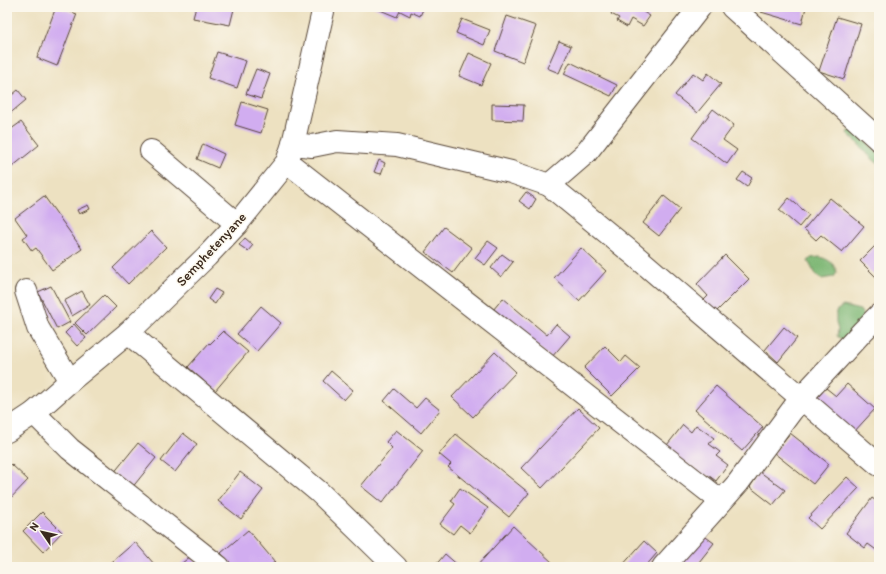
<svg xmlns="http://www.w3.org/2000/svg" width="886" height="574" font-family="Itim,sans-serif">
<style>
.forest{fill:#7fb876;stroke:#5d714a}
.building{fill:#d1adf0}
.lines{fill:none;stroke-linecap:round;stroke-linejoin:round}
.minor-casing{stroke:#564536;stroke-width:24}
.major-casing{stroke:#564536;stroke-width:24}
.minor{stroke:#fff;stroke-width:22}
.major{stroke:#fff;stroke-width:22}
.labels{text-anchor:middle;stroke-width:3;stroke-linejoin:round;paint-order:stroke}
.street-label{font-size:14px;fill:#3b2a1e;stroke:#fbf7ec}
</style>
<rect width="100%" height="100%" fill="#fbf7ec"/>
<filter id="ink" filterUnits="userSpaceOnUse"><feTurbulence type="fractalNoise" baseFrequency=".025" numOctaves="2"/><feDisplacementMap in="SourceGraphic" scale="8" xChannelSelector="R" yChannelSelector="G"/><feConvolveMatrix kernelMatrix="1 2 1 2 8 2 1 2 1" color-interpolation-filters="sRGB"/></filter>
<filter id="wash" filterUnits="userSpaceOnUse"><feTurbulence type="fractalNoise" baseFrequency=".012" numOctaves="4" result="noise"/><feDisplacementMap in="SourceGraphic" scale="16" xChannelSelector="R" yChannelSelector="G"/><feGaussianBlur stdDeviation="0.9" result="paint"/><feColorMatrix in="noise" values="0 0 0 0 0 0 0 0 0 0 0 0 0 0 0 0 0 1.4 0 .05"/><feComposite in="paint" operator="in"/></filter>
<g filter="url(#wash)">
<rect width="100%" height="100%" fill="#ede1c1"/>
<g class="forest">
<path d="M849,130C857,131 873,148 879,155V163H877C866,154 858,142 847,133Z"/>
<path d="M820,257C830,260 833,263 837,272L834,277L821,279L814,272L808,261L811,258Z"/>
<polygon points="843,306 860,310 863,315 862,319 843,340 837,336 838,330 836,322 836,311"/>
</g>
<g id="blocks">
<g class="building">
<polygon points="56,7 77,14 57,66 37,58"/>
<polygon points="196,7 223,7 234,9 230,25 193,18"/>
<polygon points="373,7 424,7 420,16 411,12 410,16 400,11 397,17"/>
<polygon points="608,7 642,7 640,10 650,16 643,26 631,19 627,27 617,21 619,18 611,14 613,10"/>
<polygon points="762,7 806,7 802,24 761,12"/>
<polygon points="507,16 536,26 523,62 495,51"/>
<polygon points="837,17 861,24 844,79 819,71"/>
<polygon points="462,19 490,30 484,45 456,33"/>
<polygon points="559,41 571,46 559,73 547,68"/>
<polygon points="217,52 246,61 237,88 208,78"/>
<polygon points="469,53 491,63 481,85 459,76"/>
<polygon points="570,62 617,85 611,96 564,74"/>
<polygon points="256,69 270,74 261,99 246,94"/>
<polygon points="693,73 703,80 708,73 721,84 697,113 675,95"/>
<polygon points="18,90 26,100 7,116 7,99"/>
<polygon points="242,102 268,110 261,133 235,125"/>
<polygon points="492,104 524,105 523,121 492,120"/>
<polygon points="713,109 734,125 723,140 737,150 727,164 692,138"/>
<polygon points="21,122 39,145 7,171 7,132"/>
<polygon points="203,144 224,154 218,168 197,159"/>
<polygon points="379,160 385,163 381,174 374,172"/>
<polygon points="743,172 752,178 747,187 737,180"/>
<polygon points="526,192 536,199 530,209 519,201"/>
<polygon points="44,196 82,249 52,270 36,248 32,251 23,238 27,235 15,218"/>
<polygon points="664,196 680,209 659,236 643,223"/>
<polygon points="789,198 809,215 799,227 779,210"/>
<polygon points="830,198 864,226 842,252 821,235 816,240 804,229"/>
<polygon points="88,205 90,209 79,214 77,210"/>
<polygon points="444,227 472,248 453,273 425,252"/>
<polygon points="151,231 166,247 128,284 113,268"/>
<polygon points="245,238 253,245 248,251 239,245"/>
<polygon points="488,241 498,248 485,265 475,258"/>
<polygon points="879,242 879,280 860,261"/>
<polygon points="581,248 606,271 579,301 554,278"/>
<polygon points="502,254 513,262 501,277 491,268"/>
<polygon points="725,255 749,279 713,315 701,303 708,296 697,284"/>
<polygon points="51,286 70,322 57,329 38,292"/>
<polygon points="215,289 222,293 215,304 208,299"/>
<polygon points="82,291 90,305 72,316 64,301"/>
<polygon points="104,295 116,307 87,335 75,323"/>
<polygon points="503,298 547,335 556,324 570,336 551,358 493,310"/>
<polygon points="261,306 281,323 257,351 237,334"/>
<polygon points="74,324 86,338 77,346 65,333"/>
<polygon points="784,327 797,338 778,362 765,350"/>
<polygon points="223,331 248,352 215,391 188,367 209,343 210,344"/>
<polygon points="605,346 621,362 626,356 640,368 612,396 584,368"/>
<polygon points="495,352 516,372 473,417 452,397"/>
<polygon points="331,371 353,390 344,400 323,381"/>
<polygon points="847,384 875,409 853,433 815,400 826,388 836,396"/>
<polygon points="716,386 763,427 742,451 695,410"/>
<polygon points="394,389 416,408 425,398 440,410 421,433 384,401"/>
<polygon points="578,408 599,428 542,488 521,468"/>
<polygon points="683,425 691,432 696,425 714,438 709,444 720,452 716,456 728,465 716,481 708,475 706,477 673,454 675,451 667,445"/>
<polygon points="396,430 423,451 382,503 361,486 392,448 386,442"/>
<polygon points="183,433 197,444 175,472 161,461"/>
<polygon points="790,433 829,464 813,484 774,453"/>
<polygon points="456,434 529,493 509,517 448,467 451,464 439,454"/>
<polygon points="138,443 156,458 131,489 113,474"/>
<polygon points="11,464 28,480 7,502 7,468"/>
<polygon points="240,472 263,490 241,519 218,501"/>
<polygon points="760,472 785,490 773,505 750,487"/>
<polygon points="847,477 859,488 820,529 808,518"/>
<polygon points="460,488 488,508 470,533 460,525 453,534 440,524 455,504 451,501"/>
<polygon points="872,498 879,503 879,552 868,544 865,548 846,533"/>
<polygon points="42,512 62,532 43,552 23,531"/>
<polygon points="513,526 553,563 550,567 476,567"/>
<polygon points="248,530 275,562 268,567 233,567 221,553"/>
<polygon points="699,532 714,543 695,567 681,567 676,563"/>
<polygon points="644,541 657,553 645,567 621,567"/>
<polygon points="135,542 155,565 153,567 106,567"/>
<polygon points="445,554 460,567 434,567"/>
<polygon points="191,556 200,567 177,567"/>
</g>
</g>
</g>
<g filter="url(#ink)">
<use href="#blocks" fill-opacity="0" stroke="#564536" stroke-width="1"/>
<g class="lines">
<defs>
<g id="minor">
<polyline points="732,7 879,140"/>
<polyline points="293,144 312,146 337,141 397,145 511,172 549,185 586,153 700,7"/>
<polyline points="151,151 237,224"/>
<polyline points="287,162 721,501"/>
<polyline points="549,185 632,253 879,465"/>
<polyline points="26,291 38,328 70,381"/>
<polyline points="128,333 319,492 396,567"/>
<polyline points="34,413 70,449 219,567"/>
<polyline points="663,567 738,483 801,398 863,331 879,315"/>
</g>
<polyline id="major" points="7,431 34,413 70,381 128,333 207,256 237,224 287,162 293,144 324,7"/>
</defs>
<use href="#minor" class="minor-casing"/>
<use href="#major" class="major-casing"/>
<use href="#minor" class="minor"/>
<use href="#major" class="major"/>
</g>
</g>
<g class="labels">
<g class="street-label">
<text transform="translate(211 249) rotate(-47)" y="5">Semphetenyane</text>
</g>
</g>
<rect width="886" height="574" fill="none" stroke="#fbf7ec" stroke-width="24"/>
<g transform="translate(42 532) rotate(304)" stroke="#fbf7ec" stroke-width="3" paint-order="stroke">
<path d="M0-3L7 15L0 10L-7 15Z" fill="#3b2a1e"/>
<text y="-6" font-size="11" font-weight="bold" text-anchor="middle" fill="#3b2a1e">N</text>
</g>
</svg>
